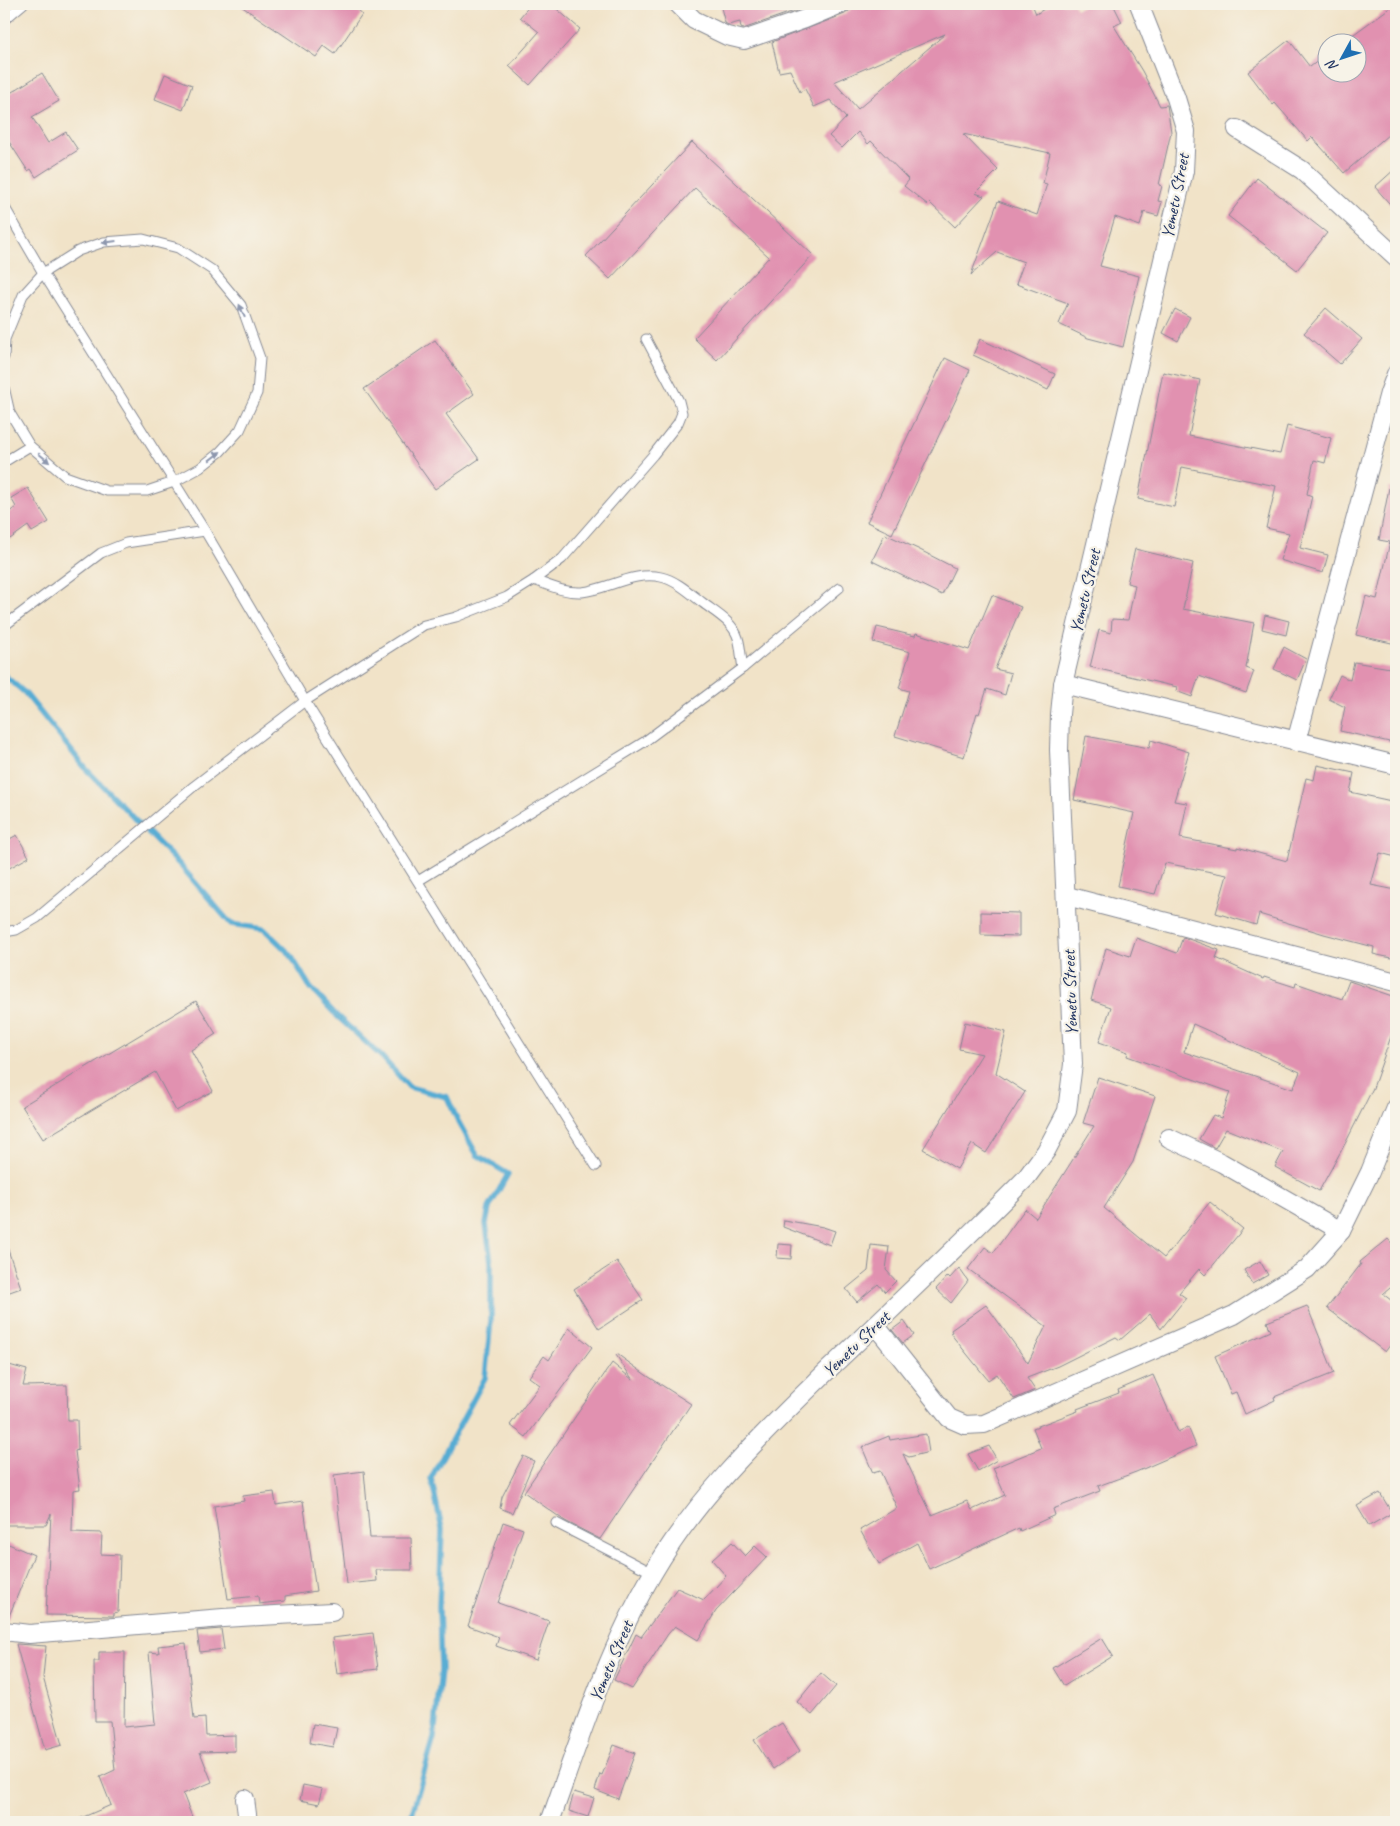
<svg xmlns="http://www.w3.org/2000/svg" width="1400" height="1826" font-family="Caveat,sans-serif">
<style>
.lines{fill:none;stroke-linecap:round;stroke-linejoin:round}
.stream{stroke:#57acd3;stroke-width:5.5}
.building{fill:#e191b0;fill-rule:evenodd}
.lane-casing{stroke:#868993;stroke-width:11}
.street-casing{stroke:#868993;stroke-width:20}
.lane{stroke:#fff;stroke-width:9}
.street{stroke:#fff;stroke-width:18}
.oneway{fill:#8d97ae}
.labels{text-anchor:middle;stroke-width:4.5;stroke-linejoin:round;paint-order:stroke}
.street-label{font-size:18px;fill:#1b2f5e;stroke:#f7f3e8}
</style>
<rect width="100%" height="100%" fill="#f7f3e8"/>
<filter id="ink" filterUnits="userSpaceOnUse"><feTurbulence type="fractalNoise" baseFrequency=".02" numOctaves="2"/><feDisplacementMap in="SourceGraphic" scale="10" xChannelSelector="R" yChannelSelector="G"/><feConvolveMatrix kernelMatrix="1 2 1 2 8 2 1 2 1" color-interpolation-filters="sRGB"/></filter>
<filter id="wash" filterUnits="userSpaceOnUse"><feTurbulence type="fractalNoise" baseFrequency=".0096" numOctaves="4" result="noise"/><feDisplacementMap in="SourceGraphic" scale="20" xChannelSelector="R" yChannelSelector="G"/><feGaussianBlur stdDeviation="1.12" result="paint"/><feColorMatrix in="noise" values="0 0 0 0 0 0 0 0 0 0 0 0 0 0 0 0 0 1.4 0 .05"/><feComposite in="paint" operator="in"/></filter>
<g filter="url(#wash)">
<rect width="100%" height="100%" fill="#f1e3c8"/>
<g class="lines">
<polyline class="stream" points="4,675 25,693 86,769 181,866 231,924 264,929 290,954 310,987 337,1016 382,1057 409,1087 447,1097 457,1119 477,1155 508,1174 489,1208 486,1224 491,1263 491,1320 485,1378 431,1478 442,1529 439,1607 441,1670 434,1738 412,1814 408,1822"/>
</g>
<g id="blocks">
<g class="building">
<polygon points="238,4 362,4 358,11 362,14 335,54 324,46 316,57"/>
<polygon points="531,4 551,4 580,29 530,85 509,66 539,32 520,17"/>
<polygon points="720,4 814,4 743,29 741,28 740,22 728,25 725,23"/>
<path d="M851,4H1032L1036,14L1052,4H1073L1076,9L1087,4H1113L1122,22L1114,26L1142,71L1160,106L1167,105L1171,132L1159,185L1162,186L1158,201L1162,202L1158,216L1144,212L1140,226L1115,217L1100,266L1139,276L1123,347L1088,338L1059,324L1068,303L1016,284L1024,262L997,252L971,275L998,201L1037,215L1047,184L1043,183L1050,153L963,134L998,170L975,193L984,196L955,227L930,203L928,205L904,186L909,180L871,141L868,144L858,132L842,148L829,136L846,118L830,100L814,107L805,89L800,92L790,70L779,72L772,42L845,14L850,10ZM945,34L858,109L834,82Z"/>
<polygon points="1395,4 1396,4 1396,128 1344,173 1312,137 1308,141 1275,103 1273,105 1248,72 1289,40 1310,67 1328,53 1328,72 1358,72 1358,42 1343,42"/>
<polygon points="42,73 59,101 32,117 48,143 66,132 78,150 36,177 31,169 28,171 6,137 9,135 4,127 4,97"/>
<polygon points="165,74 192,85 183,110 155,99"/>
<polygon points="692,142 813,255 717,360 694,338 769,257 695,188 610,279 586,256"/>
<polygon points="1396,168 1396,211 1375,187"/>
<polygon points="1257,178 1327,233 1297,270 1228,216"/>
<polygon points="1326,308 1362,339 1340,364 1304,333"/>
<polygon points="1175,309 1190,317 1178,341 1163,333"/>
<polygon points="980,339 1055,374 1048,390 973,355"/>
<polygon points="435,340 474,394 446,414 479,459 435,489 364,389"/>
<polygon points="945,358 970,370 892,534 867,522"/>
<polygon points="1163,372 1200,380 1189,436 1280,454 1287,426 1331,438 1325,463 1314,460 1307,494 1312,496 1300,548 1328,555 1323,573 1280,560 1289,533 1266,528 1276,486 1182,467 1174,507 1138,499"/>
<polygon points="28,488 49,522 32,532 28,526 10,539 4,531 4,516 16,507 11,498"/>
<polygon points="1389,488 1396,489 1396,644 1356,635 1366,596 1377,599 1390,542 1379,540"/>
<polygon points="885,534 918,549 955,568 942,595 872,561"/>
<polygon points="1135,549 1193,563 1183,609 1254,623 1246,668 1254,671 1246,693 1199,676 1192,697 1176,691 1177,687 1090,667 1099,630 1111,633 1112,619 1128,620 1135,585 1127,583"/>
<polygon points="992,595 1021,607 995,669 1011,673 1005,695 987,689 979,714 977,713 964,757 895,736 909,691 899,688 910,652 873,642 877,627 915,636 916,633 969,650"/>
<polygon points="1265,615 1289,621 1286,635 1262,629"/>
<polygon points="1284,647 1306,659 1297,680 1274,669"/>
<polygon points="1354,662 1396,669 1396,731 1394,743 1340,731 1345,707 1329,699 1340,675 1350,680"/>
<polygon points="1086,736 1149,748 1151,740 1189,752 1174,801 1187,803 1180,838 1237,849 1237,847 1287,861 1306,778 1314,780 1317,765 1354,773 1350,792 1396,802 1396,857 1380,853 1371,885 1396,890 1396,959 1373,954 1374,947 1324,934 1259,914 1256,925 1216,913 1227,875 1165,863 1155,894 1118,886 1134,813 1074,800"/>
<polygon points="17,835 29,857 4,871 4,842"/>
<polygon points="981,912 1019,913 1019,936 981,935"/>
<path d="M1183,937L1219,950L1216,958L1263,979L1264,977L1295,987L1296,983L1342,999L1349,981L1396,997V1022L1373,1088L1346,1142L1319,1191L1275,1167L1283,1152L1226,1129L1215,1148L1199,1139L1213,1115L1221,1118L1230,1092L1127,1056L1128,1052L1099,1042L1111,1007L1091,1000L1106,948L1130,956L1136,938L1177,953ZM1193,1024L1300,1072L1293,1089L1184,1052Z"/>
<polygon points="196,1001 216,1034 191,1050 213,1091 176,1111 155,1072 43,1139 22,1106"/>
<polygon points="965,1022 1006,1032 996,1073 1025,1092 986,1153 972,1144 957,1169 923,1149 982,1054 959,1049"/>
<polygon points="1098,1077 1155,1096 1133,1162 1104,1208 1164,1258 1210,1202 1243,1229 1205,1275 1199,1269 1179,1293 1186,1298 1161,1329 1150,1314 1120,1340 1116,1337 1058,1366 1027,1378 1035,1390 1014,1399 997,1374 988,1380 950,1333 952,1332 951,1330 986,1305 1028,1363 1046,1326 968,1269 985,1247 993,1253 1025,1209 1036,1218 1094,1126 1083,1123"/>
<polygon points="784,1220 823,1227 835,1231 830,1245 783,1227"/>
<polygon points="1388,1239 1396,1248 1396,1283 1383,1294 1396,1304 1396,1337 1385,1352 1327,1308 1361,1264 1360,1262"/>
<polygon points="4,1244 6,1244 21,1288 4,1294"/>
<polygon points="778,1244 792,1245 791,1259 777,1258"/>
<polygon points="871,1245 889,1247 886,1270 896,1281 885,1292 878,1284 857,1302 846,1289 868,1271"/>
<polygon points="617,1261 643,1300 599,1329 574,1289"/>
<polygon points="1260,1261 1268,1275 1252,1284 1244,1270"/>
<polygon points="959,1268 968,1281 951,1303 936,1289 948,1276 950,1278"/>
<polygon points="1307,1306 1334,1373 1274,1397 1275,1400 1245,1414 1236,1392 1231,1394 1215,1356 1271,1331 1267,1322"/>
<polygon points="904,1321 914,1335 903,1343 892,1330"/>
<polygon points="569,1328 592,1347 526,1437 510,1425 540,1385 529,1377 544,1356 549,1360"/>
<polygon points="617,1354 646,1375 691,1404 600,1539 565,1521 524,1492 612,1363 633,1380 616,1355"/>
<polygon points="9,1365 27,1370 23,1386 67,1385 68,1420 77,1420 78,1450 75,1451 80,1489 73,1490 72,1532 102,1533 101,1554 120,1555 118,1612 114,1613 114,1616 46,1615 51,1514 46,1525 4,1525 4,1388"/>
<polygon points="1153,1375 1178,1432 1188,1427 1196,1446 1136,1472 1098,1486 1100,1491 1053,1509 1055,1515 1020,1531 1019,1528 929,1569 917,1543 879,1564 860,1530 897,1508 880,1471 873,1473 862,1447 889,1436 890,1440 926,1434 929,1452 909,1457 903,1454 932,1515 967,1501 972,1510 1005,1495 993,1468 1041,1448 1033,1428 1078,1411 1077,1409 1119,1393 1118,1390"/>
<polygon points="989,1446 997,1460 978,1471 968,1454"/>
<polygon points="523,1456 534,1461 512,1513 500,1508 502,1497"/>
<polygon points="364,1471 370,1538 411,1538 412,1570 376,1570 377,1581 347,1584 334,1475"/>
<polygon points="274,1492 276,1505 303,1501 316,1591 285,1596 285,1601 259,1604 258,1596 228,1599 214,1506 244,1501 243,1496"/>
<polygon points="1380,1493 1392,1513 1369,1526 1357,1506"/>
<polygon points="503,1522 523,1529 498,1603 549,1621 536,1660 496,1646 499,1637 468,1626"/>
<polygon points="4,1542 34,1555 7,1621 4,1621"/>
<polygon points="732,1542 745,1556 755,1546 767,1557 716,1611 698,1640 675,1626 668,1634 632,1689 614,1680 636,1634 641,1637 677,1588 704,1600 726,1576 712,1560"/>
<polygon points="221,1629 224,1649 200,1652 197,1631"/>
<polygon points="373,1633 378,1669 337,1674 332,1638"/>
<polygon points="1102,1638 1113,1656 1064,1686 1053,1668"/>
<polygon points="186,1643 194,1719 205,1718 206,1736 235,1735 235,1751 200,1752 212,1782 183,1794 194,1822 72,1822 111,1805 100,1777 115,1770 110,1721 95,1721 94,1661 99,1661 99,1652 125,1652 124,1727 155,1724 149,1652 159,1653 158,1646"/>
<polygon points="16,1644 46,1646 43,1677 62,1745 45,1750"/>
<polygon points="821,1673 836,1686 812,1715 797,1702"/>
<polygon points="782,1723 800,1751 773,1769 754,1740"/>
<polygon points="313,1724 337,1728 333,1747 310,1743"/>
<polygon points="614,1745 635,1753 618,1799 595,1790 600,1774 602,1775"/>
<polygon points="303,1785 323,1789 319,1804 300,1800"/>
<polygon points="574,1792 594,1798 588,1817 569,1811"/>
</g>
</g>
</g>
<g filter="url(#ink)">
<use href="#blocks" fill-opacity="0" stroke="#868993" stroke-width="1"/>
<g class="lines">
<defs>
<g id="lane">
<polyline points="4,20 23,4"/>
<polyline points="4,206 43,273 205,531 311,711 596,1166"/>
<polyline points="4,357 5,339 23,295 43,273 78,251 104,242 143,239 178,248 212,270 241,305 260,358 257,393 240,430 220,452 200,468 174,482 147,491 107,491 65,476 30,446 10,413 4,387"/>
<polyline points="4,462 30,446"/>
<path d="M534,580C550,586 565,593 582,592C608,589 634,571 661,577C676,580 691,594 703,603C716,613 733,622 738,638C741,647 741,659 743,668"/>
<polyline points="4,626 101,553 126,543 205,531"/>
<polyline points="418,881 644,742 743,668 839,588"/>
<polyline points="4,932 16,930 37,918 194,786 305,701 424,625 456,617 507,597 534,580 562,559 653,455 678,423 682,413 679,401 646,339"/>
<polyline points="556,1523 653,1573"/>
</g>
<g id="street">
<polyline points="678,4 694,20 727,36 744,40 805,19 841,4"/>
<polyline points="1237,129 1302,170 1396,257"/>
<polyline points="1063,684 1396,765"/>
<polyline points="1296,742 1389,393 1396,374"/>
<polyline points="1067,896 1396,982"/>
<polyline points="1169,1138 1222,1163 1341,1231"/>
<polyline points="875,1325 949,1418 965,1425 984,1424 1234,1315 1307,1269 1341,1231 1370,1172 1396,1108"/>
<polyline points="4,1631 29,1634 223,1618 332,1612"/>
<polyline points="245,1799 248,1822"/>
<path d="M550,1822C580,1738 607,1651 653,1573C698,1495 765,1432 829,1369C895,1306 962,1243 1026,1178L1046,1151L1067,1111L1073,1064L1059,750L1060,714L1063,684L1184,171L1186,131L1176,98L1139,4"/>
</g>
</defs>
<use href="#lane" class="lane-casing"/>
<use href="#street" class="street-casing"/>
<use href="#lane" class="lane"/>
<use href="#street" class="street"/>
</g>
<defs><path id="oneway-solid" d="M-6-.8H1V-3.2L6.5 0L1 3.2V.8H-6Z" transform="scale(1.25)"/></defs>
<g class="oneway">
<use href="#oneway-solid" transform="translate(109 242) rotate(173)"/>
<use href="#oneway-solid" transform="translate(242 311) rotate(-113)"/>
<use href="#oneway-solid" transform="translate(215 456) rotate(-38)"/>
<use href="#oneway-solid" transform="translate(44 458) rotate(40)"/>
</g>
</g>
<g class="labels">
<g class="street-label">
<text transform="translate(1175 196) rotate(-79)" y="6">Yemetu Street</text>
<text transform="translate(1085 591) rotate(-77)" y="6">Yemetu Street</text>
<text transform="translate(1070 993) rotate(-92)" y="6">Yemetu Street</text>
<text transform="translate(856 1344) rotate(-44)" y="6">Yemetu Street</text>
<text transform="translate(611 1661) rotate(-67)" y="6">Yemetu Street</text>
</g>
</g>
<rect width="1400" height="1826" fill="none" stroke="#f7f3e8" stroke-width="20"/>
<g transform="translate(1342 58) rotate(230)"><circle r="24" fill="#f7f3e8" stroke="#9fa5b1"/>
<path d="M0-4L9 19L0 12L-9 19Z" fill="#1f6fb2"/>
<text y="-8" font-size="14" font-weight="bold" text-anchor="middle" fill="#1b2f5e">N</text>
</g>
</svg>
